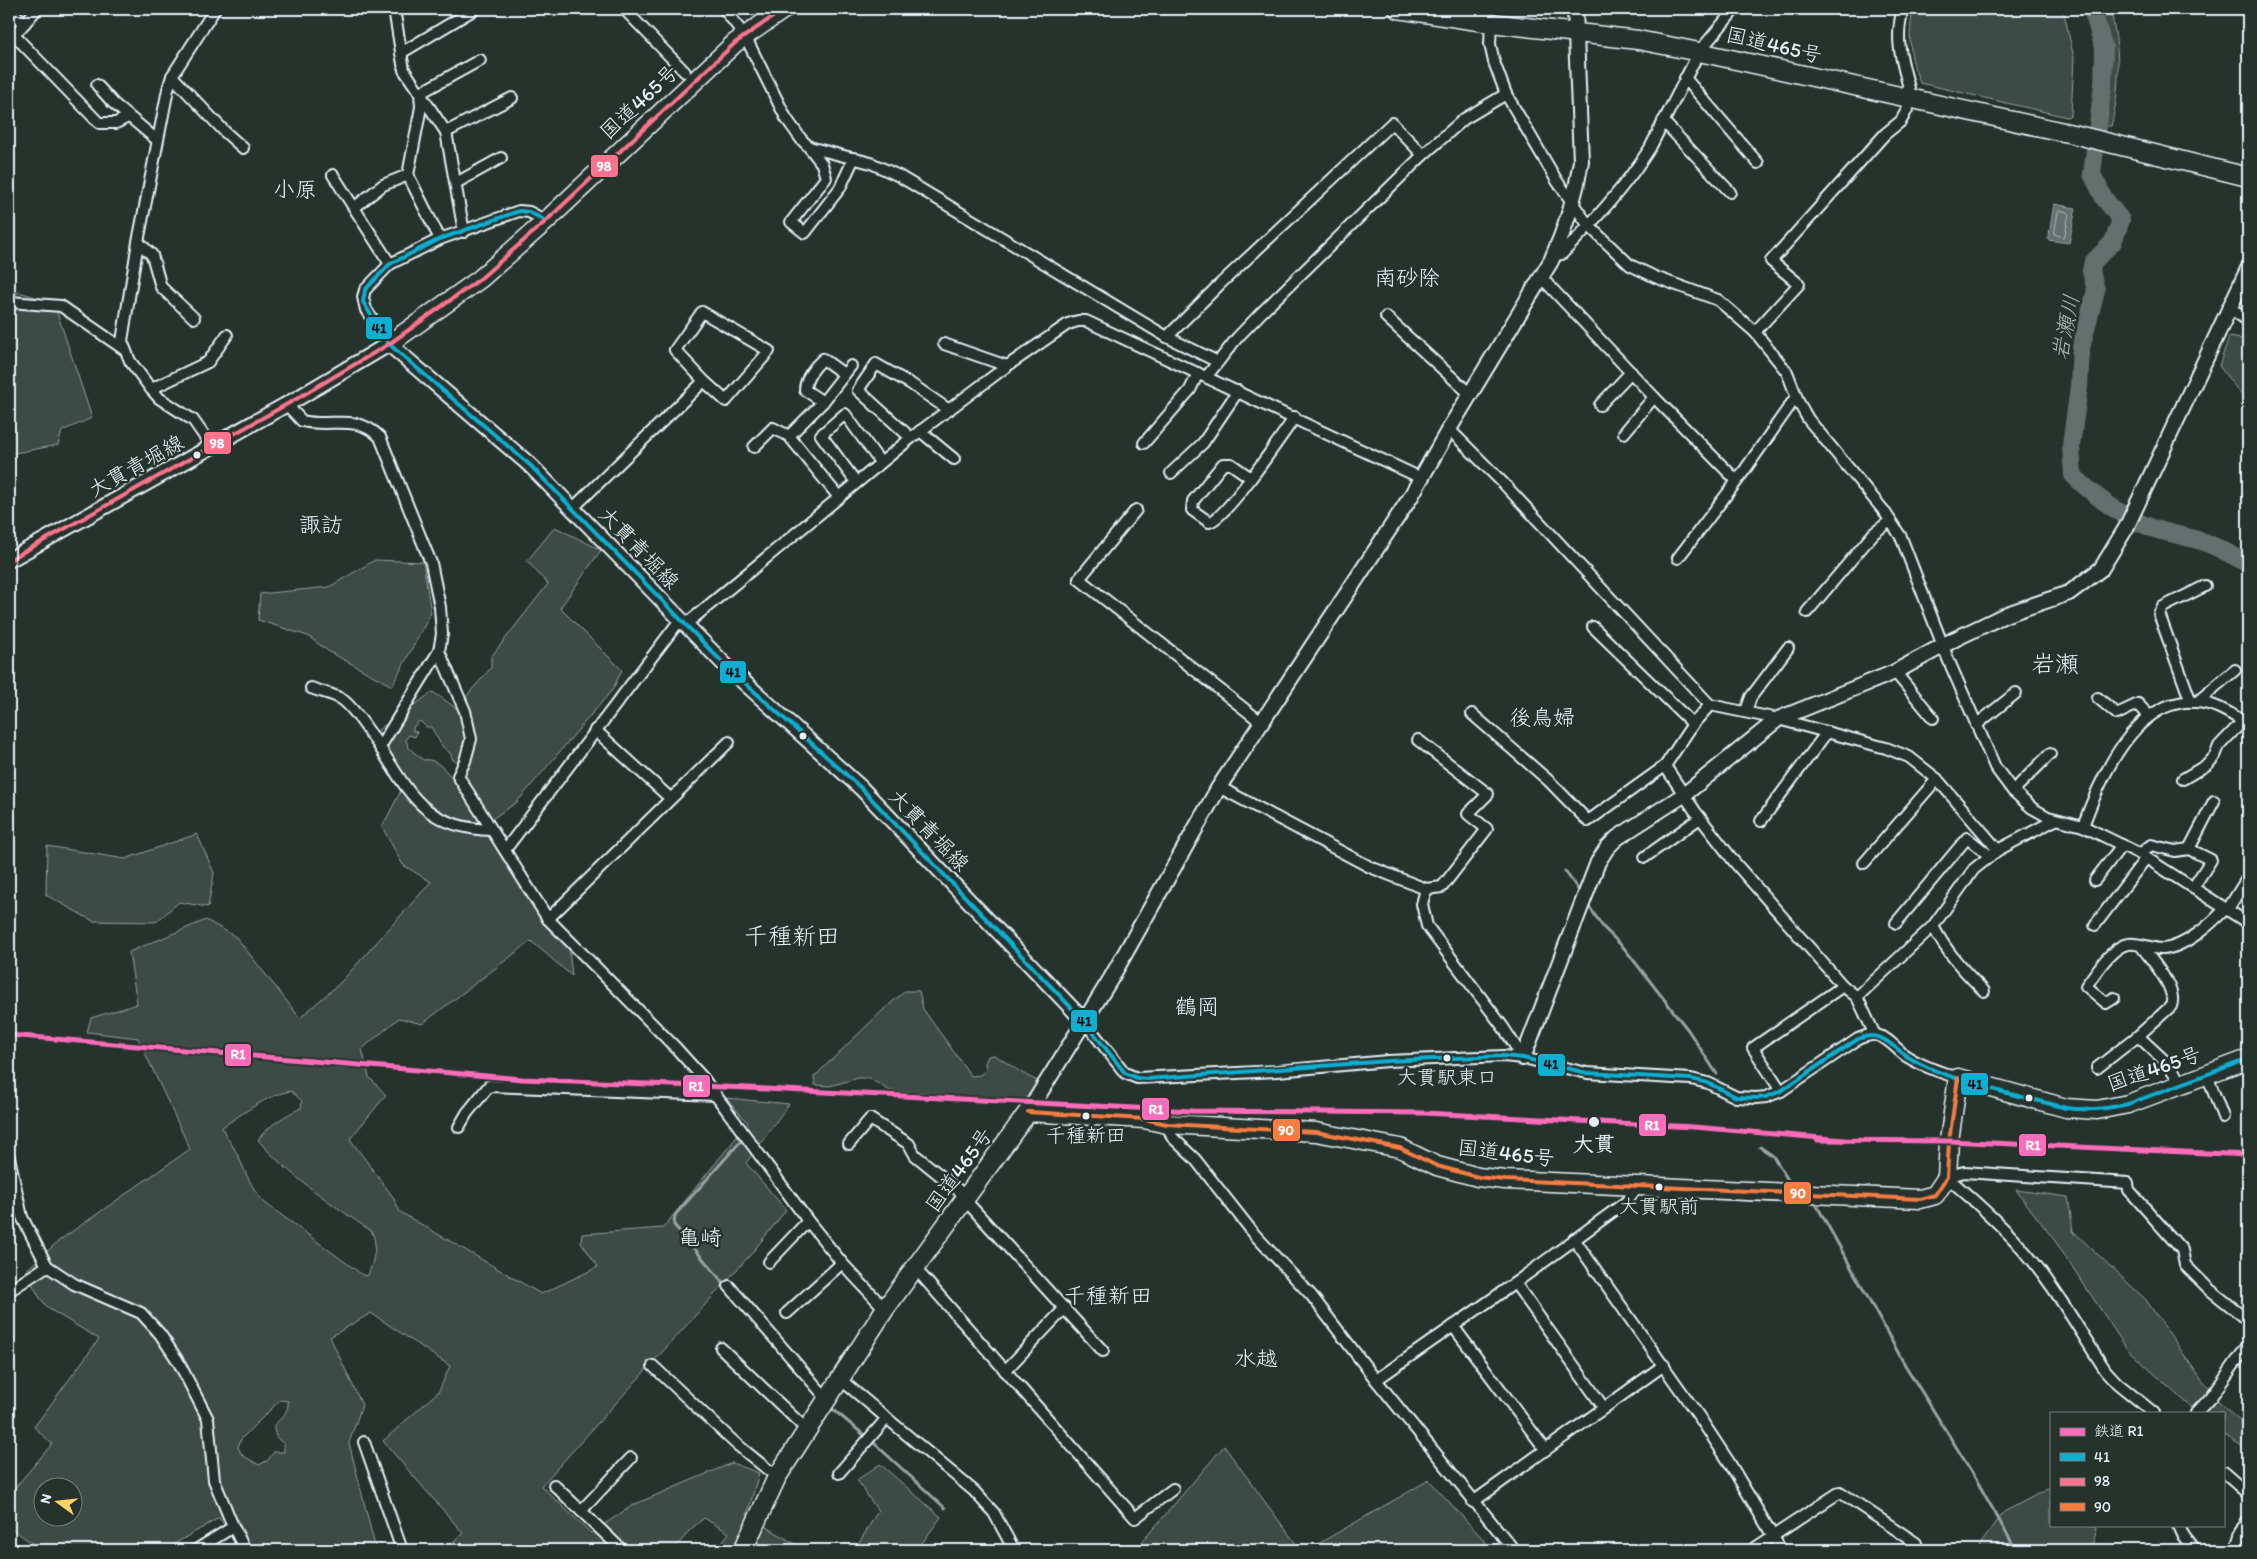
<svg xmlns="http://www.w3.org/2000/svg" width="2257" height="1559" font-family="Itim,'Klee One',sans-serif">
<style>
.green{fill:#3e4b47;stroke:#939ea0;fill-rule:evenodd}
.water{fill:#636f6d;stroke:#98a3a5}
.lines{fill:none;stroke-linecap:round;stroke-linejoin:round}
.shore{stroke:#b3bdc0;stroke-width:1}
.stream{stroke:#98a3a5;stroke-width:3}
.river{stroke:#636f6d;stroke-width:18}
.street-casing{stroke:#e8f1f8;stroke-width:14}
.secondary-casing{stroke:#e8f1f8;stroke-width:18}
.highway-casing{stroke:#e8f1f8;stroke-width:21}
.street{stroke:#26332d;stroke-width:10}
.secondary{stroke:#26332d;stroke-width:14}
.highway{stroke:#26332d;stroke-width:18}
.bus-1-casing{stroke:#26332d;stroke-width:8}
.bus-2-casing{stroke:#26332d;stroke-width:8}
.bus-3-casing{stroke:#26332d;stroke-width:8}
.bus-1{stroke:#0dafd3;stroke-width:4}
.bus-2{stroke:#fc738d;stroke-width:4}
.bus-3{stroke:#f77d43;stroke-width:4}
.rail-1-casing{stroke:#26332d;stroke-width:9}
.rail-1{stroke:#fb6dba;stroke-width:5}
.bus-dot{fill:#e8f1f8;stroke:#26332d;stroke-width:2}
.labels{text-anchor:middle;stroke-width:5;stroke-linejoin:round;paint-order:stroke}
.bus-label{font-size:20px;fill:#e8f1f8;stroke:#26332d}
.street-label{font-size:21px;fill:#e8f1f8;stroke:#26332d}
.stop-label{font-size:21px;font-weight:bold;fill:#e8f1f8;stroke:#26332d}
.neighbourhood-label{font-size:22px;fill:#e8f1f8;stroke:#26332d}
.water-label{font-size:22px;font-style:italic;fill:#b3bdc0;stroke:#26332d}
.quarter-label{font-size:24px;fill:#e8f1f8;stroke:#26332d}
.line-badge{stroke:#26332d;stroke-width:2}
.badge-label{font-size:14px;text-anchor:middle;font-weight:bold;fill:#fff}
.pale-badge-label{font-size:14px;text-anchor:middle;font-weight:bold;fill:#111}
</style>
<rect width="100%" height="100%" fill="#26332d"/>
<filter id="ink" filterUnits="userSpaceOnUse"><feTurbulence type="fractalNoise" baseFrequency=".02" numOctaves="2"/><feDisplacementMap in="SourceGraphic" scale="10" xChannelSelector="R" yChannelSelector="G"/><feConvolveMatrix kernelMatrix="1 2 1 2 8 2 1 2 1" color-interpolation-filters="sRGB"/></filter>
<g filter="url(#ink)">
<g class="green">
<polygon points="9,9 30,9 9,39"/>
<path d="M1913,9H2063L2074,58L2071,115L2067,117L1920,83C1909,55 1908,38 1913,9Z"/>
<path d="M2092,9H2110C2120,45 2121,89 2111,126H2102L2099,119L2100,50Z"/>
<polygon points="19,292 54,303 92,418 62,431 58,445 9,454 9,296"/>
<polygon points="2229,337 2248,340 2248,403 2219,366"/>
<path d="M555,527L601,550L560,608L622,670L613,689L517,802L483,825L569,949L572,976L531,941L422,1024L399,1018L362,1049L369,1077L386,1095L350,1139L393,1197L400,1212L541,1294L598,1267L581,1242L582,1234L663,1228L748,1123L726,1098L789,1104L746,1163L786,1210L751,1254L541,1486L591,1533L633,1505L732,1463L759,1473L747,1515L805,1550H716L729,1533L704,1518L689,1531L674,1550H444L463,1533L383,1441L439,1391L450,1366L371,1313L330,1337L362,1405L349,1443L376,1550H243L219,1518L164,1550H42L9,1527V1495L52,1444L34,1427L99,1339L49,1309L40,1298L25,1271L60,1240L190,1149L138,1038L87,1032L91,1018L137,1004L129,952L206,920L236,937L300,1018L341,982L431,882L403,865L382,827L404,785L369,736L433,692L456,708L491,668V657L548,584L527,561ZM420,721L426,727H431L442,746L450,753L453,760L457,762L462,757L461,778L472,806C459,794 445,756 423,760L408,747L406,739L409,735L415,737L417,732L413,731V727ZM291,1091L302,1101L301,1108C286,1115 267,1126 258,1140C289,1176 332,1204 371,1231C379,1242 373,1263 368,1275L364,1276L265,1203C249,1187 244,1166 234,1148C229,1140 225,1135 222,1127C243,1114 266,1095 291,1091ZM280,1400L288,1401C289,1412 282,1418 274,1425C274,1435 276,1438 284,1444V1452H274L268,1460L259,1465L242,1455L238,1447L241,1439ZM42,1486H72V1516H42Z"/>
<polygon points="375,560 423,562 431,613 392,686 328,651 308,636 258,620 260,594 329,587"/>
<polygon points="197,834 214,873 208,907 179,902 156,922 93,921 46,895 47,846 125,859"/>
<path d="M905,991H919L923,1009L971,1076L980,1075L986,1070L985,1063L988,1056L994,1055C1009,1063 1022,1075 1038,1081L1037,1090L1031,1098L1020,1099L890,1091L869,1078H858L830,1086L815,1085L814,1077L883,1010Z"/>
<polygon points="2016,1190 2068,1197 2073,1231 2146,1300 2203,1382 2210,1388 2208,1391 2215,1400 2248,1428 2248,1450 2223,1434 2223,1413 2198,1413 2127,1349 2055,1241"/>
<polygon points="1224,1446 1299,1548 1311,1548 1429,1480 1493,1550 1135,1550"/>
<polygon points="880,1464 941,1517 917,1550 855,1550 878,1511 857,1480"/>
<polygon points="2051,1487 2051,1525 2096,1525 2097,1528 2091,1550 1976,1550 2004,1512"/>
</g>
<polygon class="water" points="2054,204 2076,208 2069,243 2048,240"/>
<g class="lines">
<polygon class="shore" points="2060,210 2069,213 2065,235 2063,237 2054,234 2058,212"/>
<g class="stream">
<polyline points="1565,871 1580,892"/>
<polyline points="1588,905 1603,927 1624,948 1688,1030 1717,1074"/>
<polyline points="1760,1147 1773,1156 1788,1180 1801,1186"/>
<polyline points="1816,1204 1905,1365 1973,1474 2016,1550"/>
<polyline points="727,1287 674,1225 675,1215 740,1142"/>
<polyline points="830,1407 875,1444 945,1508"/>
</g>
<path class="river" d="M2092,9L2104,48L2103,84L2092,174L2104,198L2121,220L2113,242L2093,262L2091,271L2096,290L2081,348L2079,387L2071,446L2073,475C2096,498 2121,516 2152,528C2169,534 2187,536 2204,542C2220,548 2234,556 2248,564"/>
<defs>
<g id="street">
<polyline points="394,9 404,70 446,132 464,232"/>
<polyline points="624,9 685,72"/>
<polyline points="724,9 745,36 786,118 801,139 809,147 871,163 899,176 1167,337 1218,362"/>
<polyline points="9,10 25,23"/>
<polyline points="1491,23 1490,44 1494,62 1506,94 1557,181 1589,226 1630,265 1655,277 1718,300 1740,319 1755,332 1787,372 1799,403 1808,419 1884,511 1901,537 1948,659 1995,767 2013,791 2032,808 2048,817 2083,826 2140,854 2248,923"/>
<polyline points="14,35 99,123 116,123 128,117"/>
<polyline points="9,41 37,9"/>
<polyline points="401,53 475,9"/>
<polyline points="172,76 225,132 243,148"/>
<polyline points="1685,78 1758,163"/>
<polyline points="97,85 113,103 157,140"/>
<polyline points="1663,121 1730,192"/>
<polyline points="446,132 512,98"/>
<polyline points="809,147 822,164 826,178 791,222 805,233 840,188 854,158"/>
<polyline points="333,175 390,264"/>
<polyline points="408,175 440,239"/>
<polyline points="456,183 501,158"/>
<polyline points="355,207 383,185 408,175 421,107 420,93 480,60"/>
<polyline points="138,242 152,255 161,287 194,318"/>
<path d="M1554,255L1562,254C1594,221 1625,187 1650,148L1699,52L1735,9"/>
<polyline points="1541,277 1654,397 1737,481"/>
<polyline points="9,302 61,306 125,350"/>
<polyline points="2230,308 2248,321"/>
<polyline points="1386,317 1470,394"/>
<path d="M1755,332L1799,284L1771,261L1885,134L1901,121L1912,100C1904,66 1893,43 1903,9"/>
<polyline points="1167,337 1219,285 1392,123 1423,155"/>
<polyline points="389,344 366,310 363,297 365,290 390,264 440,239 519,211 529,212 546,221"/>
<polyline points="944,344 1007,366"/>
<polyline points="1207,376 1237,338 1261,313 1423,155 1464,119 1506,94"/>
<polyline points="151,389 208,362 227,335"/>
<path d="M823,402L805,390C805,378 815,366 823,359L844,374"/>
<path d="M287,405L302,421C332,428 355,413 380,437L431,563L440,607L442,634L439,651L465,711L471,739L465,761L458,776L548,919L676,1048L703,1078L808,1221L842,1263L885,1309"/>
<polyline points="1600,405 1631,372"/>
<polyline points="1449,429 1504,484 1710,705 1778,719 1886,748 1909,757 1937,779 1998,850"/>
<polyline points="920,431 954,459"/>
<polyline points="1624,433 1654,397"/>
<polyline points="789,436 823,402 851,366"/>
<polyline points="911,438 858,390 876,364 911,384 949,410"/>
<polyline points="1144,443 1190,390 1198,373"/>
<polyline points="212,447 193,420 159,398 151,389 130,361 122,341 138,242 168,89 172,76 215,9"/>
<polyline points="754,447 773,428 789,436 838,496"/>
<polyline points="1171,473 1203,443 1238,391"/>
<path d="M1251,478L1231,464H1223L1193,501L1192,510L1209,522C1225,520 1282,435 1295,417"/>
<polyline points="856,482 821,435 845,414 880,462"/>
<polyline points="573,508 704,381 726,401 769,351 702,312 675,350 704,381"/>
<polyline points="1136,510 1079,579 1261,722"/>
<polyline points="1678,558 1737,481 1796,397"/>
<polyline points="1807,612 1874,533 1890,521"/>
<polyline points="685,625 911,438 1007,366 1068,324 1078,321 1086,321 1421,478"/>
<polyline points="1593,627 1693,724"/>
<polyline points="1895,672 1933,718"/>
<path d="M311,688C321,692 334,694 343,700C353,708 361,720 368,730C406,782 415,828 492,830"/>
<polyline points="2098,698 2117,714 2138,704 2149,716"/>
<polyline points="2191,702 2159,614 2163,607 2205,586"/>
<polyline points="2197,702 2235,670"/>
<polyline points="1746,711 1751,697 1788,648"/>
<polyline points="1472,714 1549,781 1588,821 1665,766 1693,724 1710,705"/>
<polyline points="1976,725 2016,693"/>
<polyline points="595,730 670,798"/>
<polyline points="380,747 439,651"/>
<polyline points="1665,766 1695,811 1736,864 1843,986 1857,997 1875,1035"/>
<polyline points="2183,779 2208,764 2215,756 2219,746 2243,721"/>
<polyline points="1219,787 1370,867 1426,889 1442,887 1487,829 1468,814 1488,794 1418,740"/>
<polyline points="2013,791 2050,754"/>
<polyline points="1761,821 1827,732"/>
<path d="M2083,826C2100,779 2135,697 2196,702C2216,703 2232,715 2248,724"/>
<polyline points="505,850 680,620"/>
<polyline points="2140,854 2151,845 2175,851 2189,849"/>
<polyline points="1645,857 1700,818"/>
<polyline points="1864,863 1937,779"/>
<polyline points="2095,880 2122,845"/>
<polyline points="2193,888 2211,860 2189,849 2214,801"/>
<polyline points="1426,889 1422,904 1427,926 1503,1027 1523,1058"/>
<polyline points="2228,909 2248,877"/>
<polyline points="548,919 729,742"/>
<polyline points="1896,923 1967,838 1990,856"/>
<polyline points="2095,925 2146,858"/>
<path d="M1933,926C1946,952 1964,971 1984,991"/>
<polyline points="1857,997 1933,926 1974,869 1998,850 2055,820"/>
<path d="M2114,998L2106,1003L2086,986C2095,974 2112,946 2128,944C2137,942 2152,949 2162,949C2185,948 2212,923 2226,908"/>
<path d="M1084,1021L1125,1073L1137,1078L1277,1071L1388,1061L1503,1056L1523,1058L1587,1073L1691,1079L1708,1083L1736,1097L1756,1098L1766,1097L1781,1091L1858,1039C1865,1036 1870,1034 1877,1035C1889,1038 1897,1050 1906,1056C1922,1066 1940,1072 1958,1078"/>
<polyline points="2138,1036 2166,1062 2182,1084"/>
<path d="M2097,1068L2138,1036L2171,1006C2178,989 2152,961 2142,947"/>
<polyline points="2207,1075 2223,1117"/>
<polyline points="1781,1091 1753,1048 1843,986"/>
<polyline points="1167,1124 1172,1137 1195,1159 1255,1235 1311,1295 1376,1380 1514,1550"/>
<polyline points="459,1127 467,1113 489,1086 715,1095"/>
<polyline points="849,1144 870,1119 909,1144 915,1155 968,1198"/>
<polyline points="9,1157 22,1217 47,1266 74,1284 141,1313 160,1334 178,1361 208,1419 214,1480 232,1524 245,1550"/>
<polyline points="1947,1177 1964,1172 2128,1183 2129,1190 2182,1250 2185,1265 2209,1289 2248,1320"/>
<path d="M1947,1177C1972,1199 1997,1220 2019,1245C2053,1282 2078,1329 2106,1371L2117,1383L2154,1413"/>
<polyline points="966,1201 1103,1351"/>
<polyline points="1574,1239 1700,1418 1729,1462 1781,1550"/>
<polyline points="769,1262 808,1221"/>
<polyline points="915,1268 1135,1518 1173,1489"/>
<polyline points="1515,1283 1604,1408"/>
<polyline points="729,1286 827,1399"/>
<polyline points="9,1291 47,1266"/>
<polyline points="787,1313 842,1263"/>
<polyline points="1453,1326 1545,1449"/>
<polyline points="721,1348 807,1430"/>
<polyline points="653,1366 735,1443 777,1477"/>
<polyline points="1005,1371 1065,1308"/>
<polyline points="840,1379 974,1491 994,1513 1014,1550"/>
<polyline points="1376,1380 1515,1283 1626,1202 1638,1186"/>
<polyline points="2196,1413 2211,1397 2248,1345"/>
<polyline points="364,1442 402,1550"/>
<polyline points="2223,1472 2248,1494"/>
<polyline points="839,1473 887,1418"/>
<polyline points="554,1485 622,1550"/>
<polyline points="1473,1502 1664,1365"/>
<polyline points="581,1511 631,1458"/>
<polyline points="2178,1525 2183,1536 2194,1550"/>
<polyline points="196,1550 233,1527"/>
<polyline points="1752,1550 1840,1492 1916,1543"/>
<polyline points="2234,1550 2240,1531 2248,1521"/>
</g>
<g id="secondary">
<polyline points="9,560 298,398 389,344 531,466 725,665 861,788 1084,1021"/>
<polyline points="1523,1058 1598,862 1607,848 1617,838 1685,794 1778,719 1895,672 1955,639 2007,614 2069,593 2101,569 2126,528 2248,269"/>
<path d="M1028,1112L1110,980L1219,787L1410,498L1449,429L1551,261C1565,230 1576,195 1581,161L1575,9"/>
</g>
<g id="highway">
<polyline points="1398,9 1491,23 1638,40 1699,52 2077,135 2248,177"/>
<polyline points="389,344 480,279 546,221 735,43 784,9"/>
<polyline points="743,1550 777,1477 885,1309 1028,1112 1144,1119 1167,1124 1316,1132 1400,1148 1437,1166 1478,1177 1505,1180 1920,1199 1935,1195 1947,1177 1949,1141 1958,1078 2066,1108 2097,1110 2128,1104 2248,1059"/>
</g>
</defs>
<use href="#street" class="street-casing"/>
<use href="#secondary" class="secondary-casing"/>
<use href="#highway" class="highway-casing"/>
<use href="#street" class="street"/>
<use href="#secondary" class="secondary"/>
<use href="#highway" class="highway"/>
<defs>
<path id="bus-1" d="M546,221L529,212L519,211L440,239L390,264L365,290L363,302L389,344L531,466L725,665L861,788L1084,1021L1125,1073L1137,1078L1147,1079L1388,1061L1503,1056L1523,1058L1587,1073L1691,1079L1708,1083L1736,1097L1756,1098L1766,1097L1781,1091L1858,1039C1879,1030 1889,1043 1905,1055C1911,1059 1918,1063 1925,1066C1965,1085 2022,1096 2066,1108C2087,1111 2107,1109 2128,1104L2248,1059"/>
<polyline id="bus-2" points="9,560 298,398 389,344 480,279 546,221 735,43 784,9"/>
<polyline id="bus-3" points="1028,1112 1144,1119 1167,1124 1316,1132 1400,1148 1437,1166 1478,1177 1505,1180 1920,1199 1935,1195 1947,1177 1949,1141 1958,1078"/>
</defs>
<use href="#bus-1" class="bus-1-casing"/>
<use href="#bus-2" class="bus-2-casing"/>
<use href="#bus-3" class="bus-3-casing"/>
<use href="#bus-1" class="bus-1"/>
<use href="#bus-2" class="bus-2"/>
<use href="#bus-3" class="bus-3"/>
<defs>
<g id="rail-1">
<polyline points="9,1035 522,1079 748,1088 1192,1111 1424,1113 1694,1127 1844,1140"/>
<polyline points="1817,1140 1949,1141 2248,1155"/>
</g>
</defs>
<use href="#rail-1" class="rail-1-casing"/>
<use href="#rail-1" class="rail-1"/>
</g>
</g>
<g class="bus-dot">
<circle cx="197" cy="455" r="4.5"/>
<circle cx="803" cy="736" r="4.5"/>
<circle cx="1447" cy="1058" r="4.5"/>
<circle cx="2029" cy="1098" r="4.5"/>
<circle cx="1086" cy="1116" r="4.5"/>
<circle cx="1594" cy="1122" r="6"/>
<circle cx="1659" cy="1187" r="4.5"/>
</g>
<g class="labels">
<g class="bus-label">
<text x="1447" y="1084">大貫駅東口</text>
<text x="1086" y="1142">千種新田</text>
<text x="1659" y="1213">大貫駅前</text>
</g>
<g class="street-label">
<text transform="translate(1774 45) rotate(13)" y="7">国道465号</text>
<text transform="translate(639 102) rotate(-43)" y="7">国道465号</text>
<text transform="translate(136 466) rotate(-29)" y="7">大貫青堀線</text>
<text transform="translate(639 548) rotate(46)" y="7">大貫青堀線</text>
<text transform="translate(929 830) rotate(46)" y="7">大貫青堀線</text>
<text transform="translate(2154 1069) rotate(-19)" y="7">国道465号</text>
<text transform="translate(1506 1153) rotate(7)" y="7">国道465号</text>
<text transform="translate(959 1170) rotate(-54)" y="7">国道465号</text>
</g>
<g class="stop-label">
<text x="1594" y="1151">大貫</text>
</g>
<g class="neighbourhood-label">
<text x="295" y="197">小原</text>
<text x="1407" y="285">南砂除</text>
<text x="321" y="532">諏訪</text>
<text x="1542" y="725">後鳥婦</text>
<text x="1197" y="1014">鶴岡</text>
<text x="700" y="1245">亀崎</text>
<text x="1108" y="1303">千種新田</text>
<text x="1256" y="1366">水越</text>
</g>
<g class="water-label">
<text transform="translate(2065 327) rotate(-79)" y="8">岩瀬川</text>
</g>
<g class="quarter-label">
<text x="2055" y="672">岩瀬</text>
<text x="792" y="944">千種新田</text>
</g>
</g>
<g class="line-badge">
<rect x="590" y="154" width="29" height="24" rx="5" fill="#fc738d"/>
<rect x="365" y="316" width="28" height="24" rx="5" fill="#0dafd3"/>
<rect x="203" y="431" width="29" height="24" rx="5" fill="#fc738d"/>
<rect x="719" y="660" width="28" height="24" rx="5" fill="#0dafd3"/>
<rect x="1070" y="1009" width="28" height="24" rx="5" fill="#0dafd3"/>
<rect x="224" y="1043" width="28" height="24" rx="5" fill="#fb6dba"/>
<rect x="1537" y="1053" width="29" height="24" rx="5" fill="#0dafd3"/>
<rect x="1960" y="1072" width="29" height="24" rx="5" fill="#0dafd3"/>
<rect x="682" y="1074" width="29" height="24" rx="5" fill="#fb6dba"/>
<rect x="1141" y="1097" width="29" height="24" rx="5" fill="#fb6dba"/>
<rect x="1638" y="1113" width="29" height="24" rx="5" fill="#fb6dba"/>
<rect x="1272" y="1118" width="29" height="24" rx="5" fill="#f77d43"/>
<rect x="2018" y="1133" width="29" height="24" rx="5" fill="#fb6dba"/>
<rect x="1783" y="1181" width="29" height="24" rx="5" fill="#f77d43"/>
</g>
<g class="badge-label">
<text x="604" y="171">98</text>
<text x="217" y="448">98</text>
<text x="238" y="1059">R1</text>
<text x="696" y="1091">R1</text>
<text x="1156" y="1114">R1</text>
<text x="1652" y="1130">R1</text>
<text x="1286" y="1135">90</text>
<text x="2033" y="1150">R1</text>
<text x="1798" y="1198">90</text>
</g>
<g class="pale-badge-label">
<text x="379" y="333">41</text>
<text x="733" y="677">41</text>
<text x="1084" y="1026">41</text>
<text x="1551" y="1069">41</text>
<text x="1975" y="1089">41</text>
</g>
<rect width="2257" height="1559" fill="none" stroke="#26332d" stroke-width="30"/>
<rect x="15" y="15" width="2227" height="1529" fill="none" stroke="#e8f1f8" stroke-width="2" filter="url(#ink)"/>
<rect x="2050" y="1412" width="175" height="115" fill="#26332d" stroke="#747f7e"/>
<rect x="2060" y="1428" width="25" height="8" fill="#fb6dba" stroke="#747f7e"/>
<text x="2094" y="1436" font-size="15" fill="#e8f1f8">鉄道 R1</text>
<rect x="2060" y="1453" width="25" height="8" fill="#0dafd3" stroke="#747f7e"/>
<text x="2094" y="1462" font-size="15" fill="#e8f1f8">41</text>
<rect x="2060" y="1478" width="25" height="8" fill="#fc738d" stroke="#747f7e"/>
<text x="2094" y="1486" font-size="15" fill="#e8f1f8">98</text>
<rect x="2060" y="1503" width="25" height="8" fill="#f77d43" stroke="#747f7e"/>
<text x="2094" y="1512" font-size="15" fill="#e8f1f8">90</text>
<g transform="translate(58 1502) rotate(285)"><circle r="24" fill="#26332d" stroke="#747f7e"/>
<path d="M0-4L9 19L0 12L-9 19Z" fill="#ffd166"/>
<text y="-8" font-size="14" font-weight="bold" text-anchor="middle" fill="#e8f1f8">N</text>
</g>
</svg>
